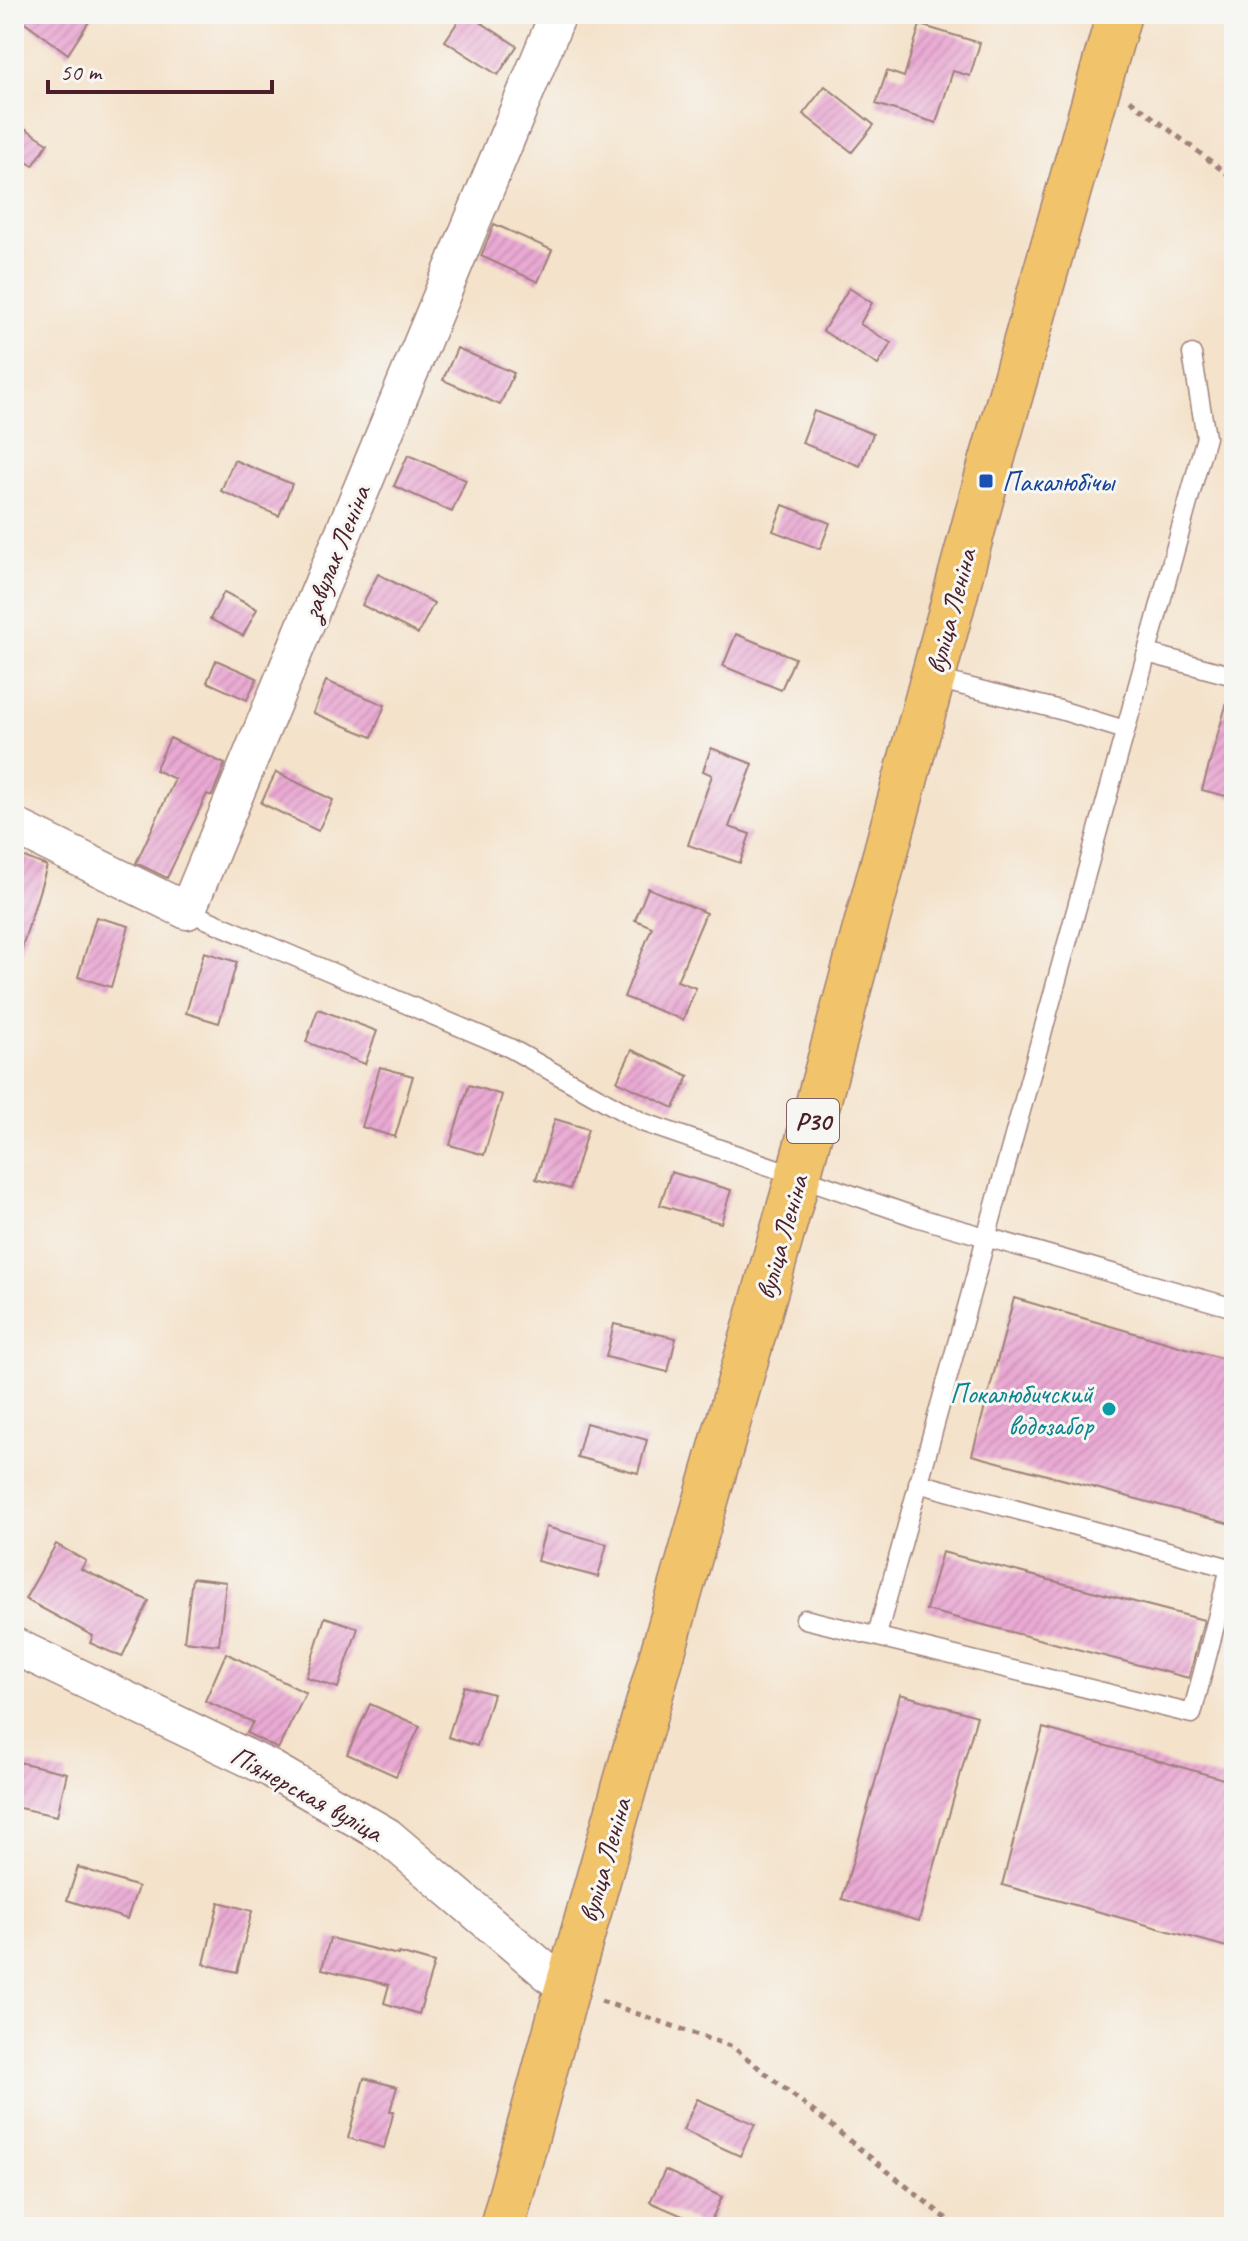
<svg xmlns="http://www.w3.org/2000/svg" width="1248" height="2241" font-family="Caveat,sans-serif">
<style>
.building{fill:url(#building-hatch)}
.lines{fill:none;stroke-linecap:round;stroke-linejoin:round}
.service-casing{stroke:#9f807a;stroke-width:21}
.minor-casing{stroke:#9f807a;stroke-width:39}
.primary-casing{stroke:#9f807a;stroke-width:47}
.path{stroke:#9f807a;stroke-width:5;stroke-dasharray:6 6;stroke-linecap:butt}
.service{stroke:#fff;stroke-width:18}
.minor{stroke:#fff;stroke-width:36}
.primary{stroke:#f1c36a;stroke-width:44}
.transit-dot{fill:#1a4fb4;stroke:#f6f6f2;stroke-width:3}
.culture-dot{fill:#0f9aa8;stroke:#f6f6f2;stroke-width:3}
.labels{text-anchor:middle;stroke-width:6;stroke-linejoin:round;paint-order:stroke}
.shield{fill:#f6f6f2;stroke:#7e6067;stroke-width:2}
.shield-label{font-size:26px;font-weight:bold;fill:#4a1f2b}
.transit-label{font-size:28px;fill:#164399;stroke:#f6f6f2;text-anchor:start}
.street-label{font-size:28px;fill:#4a1f2b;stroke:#f6f6f2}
.culture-label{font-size:28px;fill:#0d838f;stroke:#f6f6f2;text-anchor:end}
</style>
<defs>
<pattern id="building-hatch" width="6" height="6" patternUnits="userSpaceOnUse" patternTransform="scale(2)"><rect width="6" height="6" fill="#e9a9d3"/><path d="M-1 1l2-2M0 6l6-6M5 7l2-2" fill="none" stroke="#c991b5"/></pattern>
</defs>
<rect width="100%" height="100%" fill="#f6f6f2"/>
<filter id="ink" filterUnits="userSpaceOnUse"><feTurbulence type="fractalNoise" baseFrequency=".0125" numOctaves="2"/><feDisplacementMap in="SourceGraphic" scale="16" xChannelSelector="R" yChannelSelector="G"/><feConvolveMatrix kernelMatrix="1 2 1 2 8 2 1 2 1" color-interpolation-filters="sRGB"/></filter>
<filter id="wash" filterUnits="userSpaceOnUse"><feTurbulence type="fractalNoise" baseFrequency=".006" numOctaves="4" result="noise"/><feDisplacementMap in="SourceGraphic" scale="32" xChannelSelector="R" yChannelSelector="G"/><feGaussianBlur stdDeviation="1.8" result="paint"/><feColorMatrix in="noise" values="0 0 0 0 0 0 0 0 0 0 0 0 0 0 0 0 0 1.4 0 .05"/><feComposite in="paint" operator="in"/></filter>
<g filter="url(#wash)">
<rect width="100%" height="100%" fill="#f4e2ca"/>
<g id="blocks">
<g class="building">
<polygon points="14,14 94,14 68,54"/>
<polygon points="463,14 468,14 517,46 498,75 445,41"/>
<polygon points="920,25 980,43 970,76 953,71 936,123 876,104 887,71 904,77"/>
<polygon points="825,86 874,125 852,152 803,114"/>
<polygon points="14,121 48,143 33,166 14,154"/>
<polygon points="494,224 552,250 538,282 481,256"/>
<polygon points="849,288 872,303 860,324 891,343 878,365 823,331"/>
<polygon points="457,348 514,373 500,405 443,380"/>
<polygon points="814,411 873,434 860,466 802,443"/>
<polygon points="408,455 466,480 452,512 394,486"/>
<polygon points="234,460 292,484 279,516 221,491"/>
<polygon points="783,505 830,523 820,549 773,531"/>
<polygon points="378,574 434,603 418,634 362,605"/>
<polygon points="224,592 257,609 243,636 210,619"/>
<polygon points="736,634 795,658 781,690 723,666"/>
<polygon points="216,660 257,678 247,700 207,682"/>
<polygon points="326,681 385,705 372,737 313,713"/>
<polygon points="1227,702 1234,703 1234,798 1202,790"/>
<polygon points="170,738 225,764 212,796 207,794 167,878 136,863 175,779 155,770"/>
<polygon points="711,748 753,764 729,827 750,834 740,863 688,845 712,775 703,771"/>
<polygon points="276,772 333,800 318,831 261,803"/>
<polygon points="14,853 47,866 20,954 14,953"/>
<polygon points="648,888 706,913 677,981 696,988 683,1020 624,997 652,927 635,920"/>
<polygon points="96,917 129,926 111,987 78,977"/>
<polygon points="204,952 237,962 219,1023 186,1013"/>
<polygon points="318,1009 377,1031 365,1064 306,1042"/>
<polygon points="632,1050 689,1076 674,1108 617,1081"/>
<polygon points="380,1067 413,1076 395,1137 362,1127"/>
<polygon points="469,1085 502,1095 484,1155 450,1145"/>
<polygon points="555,1119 588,1129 570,1189 536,1179"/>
<polygon points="671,1172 731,1190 721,1223 660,1205"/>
<polygon points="1014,1298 1234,1362 1234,1525 972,1455"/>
<polygon points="614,1324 676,1338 668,1372 606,1357"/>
<polygon points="586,1423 647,1440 638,1473 577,1457"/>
<polygon points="546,1527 607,1544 598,1577 537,1561"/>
<polygon points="56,1544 86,1561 81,1569 149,1601 122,1657 90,1643 93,1636 25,1599"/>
<polygon points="942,1552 1204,1620 1189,1678 926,1610"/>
<polygon points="192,1578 226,1582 219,1645 184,1641"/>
<polygon points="325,1617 358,1628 338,1688 306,1677"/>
<polygon points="226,1653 306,1693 278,1749 247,1733 253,1722 205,1701"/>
<polygon points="464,1686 493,1694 477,1746 448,1737"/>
<polygon points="900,1694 977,1716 919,1921 842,1899"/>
<polygon points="370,1704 420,1726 396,1776 347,1754"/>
<polygon points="1043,1728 1234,1782 1234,1949 1002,1885"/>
<polygon points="14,1761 67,1773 57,1816 14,1807"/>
<polygon points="78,1867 138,1887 127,1919 67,1900"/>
<polygon points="219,1902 252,1911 237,1972 204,1964"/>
<polygon points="330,1938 398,1955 399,1953 434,1963 419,2014 384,2003 389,1985 322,1969"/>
<polygon points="364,2078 397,2087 390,2111 394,2111 384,2148 348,2138"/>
<polygon points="697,2099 755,2124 740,2156 683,2130"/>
<polygon points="665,2170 722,2197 708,2227 650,2202"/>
</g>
</g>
</g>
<g filter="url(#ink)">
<use href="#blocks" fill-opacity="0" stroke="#9f807a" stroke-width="2"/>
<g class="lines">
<defs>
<g id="service">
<polyline points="1147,653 1234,676"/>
<polyline points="932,678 1060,710 1125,730"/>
<polyline points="187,911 510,1048 642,1122 916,1217 1234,1308"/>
<polyline points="805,1619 1192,1714 1230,1568 918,1483"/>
<polyline points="877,1635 1206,437 1192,354"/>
</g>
<g id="minor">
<polyline points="14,826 187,911 558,14"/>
<polyline points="14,1646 271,1769 387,1836 567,1989"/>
</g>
<polyline id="primary" points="502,2227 567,1989 798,1177 986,481 1119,14"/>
</defs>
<use href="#service" class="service-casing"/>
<use href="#minor" class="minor-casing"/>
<use href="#primary" class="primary-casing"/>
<g class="path">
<polyline points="1130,100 1234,179"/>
<polyline points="601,2001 733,2047 957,2227"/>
</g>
<use href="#service" class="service"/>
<use href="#minor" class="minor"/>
<use href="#primary" class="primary"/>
</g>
</g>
<rect class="transit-dot" x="978" y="473" width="16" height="16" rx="4"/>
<circle class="culture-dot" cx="1109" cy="1409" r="8"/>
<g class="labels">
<rect class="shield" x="787" y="1099" width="52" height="44" rx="6"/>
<g class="shield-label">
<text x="813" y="1130">Р30</text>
</g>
<g class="transit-label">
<text x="1002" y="491">Пакалюбічы</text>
</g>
<g class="street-label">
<text transform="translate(335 552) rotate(-68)" y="10">завулак Леніна</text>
<text transform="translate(950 611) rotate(-75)" y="10">вуліца Леніна</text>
<text transform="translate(781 1237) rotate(-74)" y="10">вуліца Леніна</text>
<text transform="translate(307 1793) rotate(29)" y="10">Піянерская вуліца</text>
<text transform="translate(604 1860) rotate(-74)" y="10">вуліца Леніна</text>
</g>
<g class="culture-label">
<text x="1093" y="1403">Покалюбичский<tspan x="1093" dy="32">водозабор</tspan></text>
</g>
</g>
<rect width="1248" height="2241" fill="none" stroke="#f6f6f2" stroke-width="48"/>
<path d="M48 80v12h224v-12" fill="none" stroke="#4a1f2b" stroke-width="4"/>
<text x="60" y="80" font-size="24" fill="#4a1f2b" stroke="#f6f6f2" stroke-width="6" paint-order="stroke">50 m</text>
</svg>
